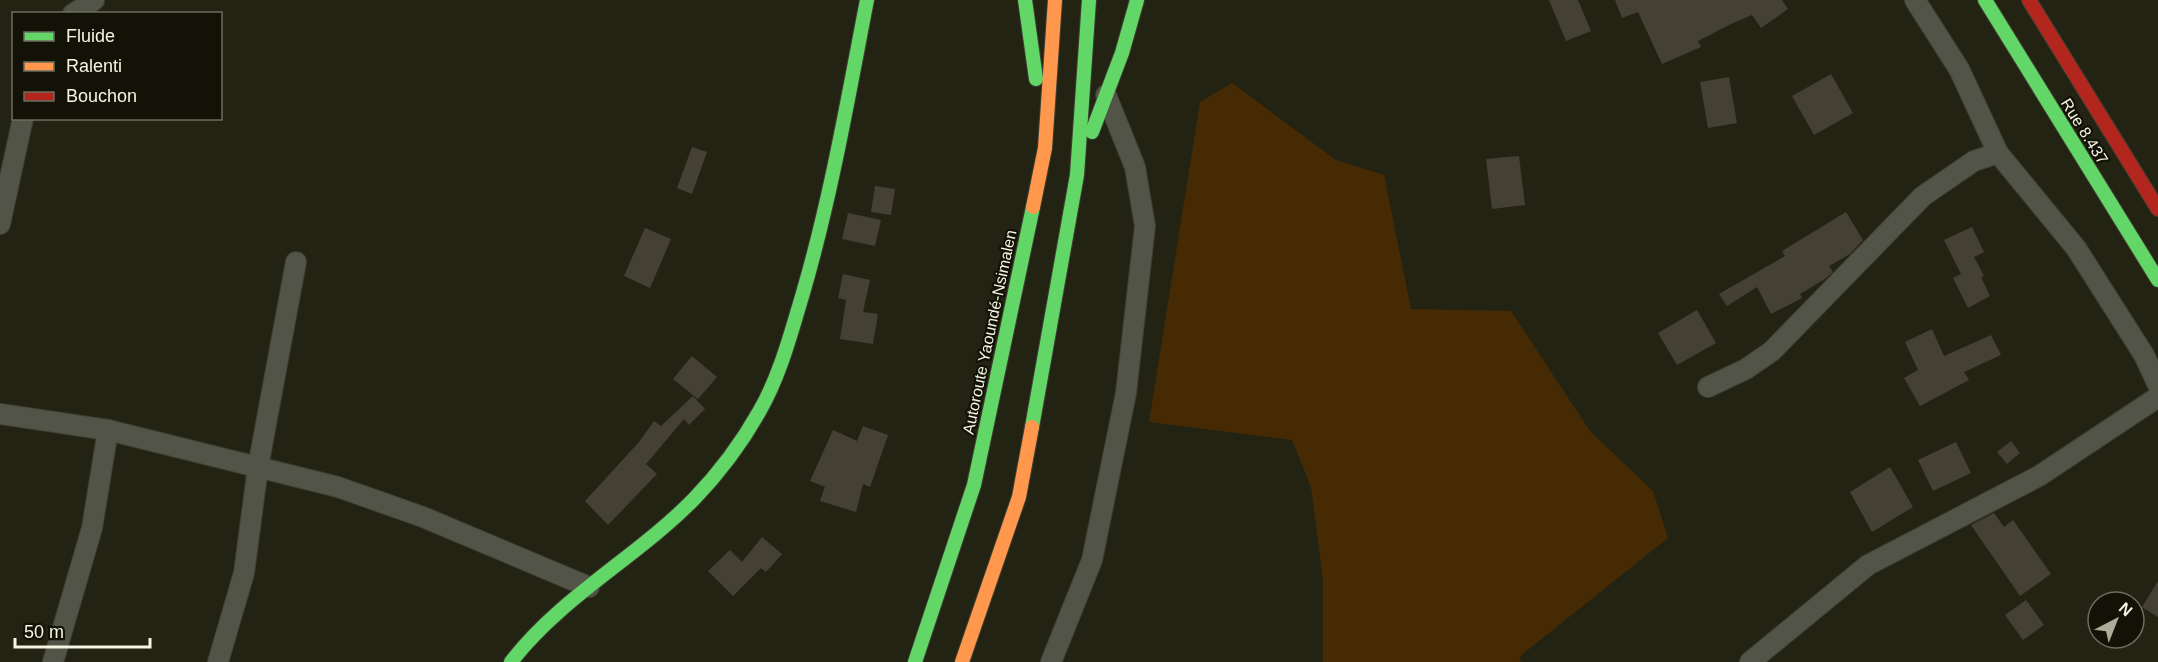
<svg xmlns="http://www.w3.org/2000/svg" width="2158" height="662" font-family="Helvetica,sans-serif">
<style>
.green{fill:#462a03}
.building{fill:#444134}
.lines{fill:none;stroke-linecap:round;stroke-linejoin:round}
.street-casing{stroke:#3f3f33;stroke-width:22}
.fast-casing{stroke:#3f3f33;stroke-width:16}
.slow-casing{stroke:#3f3f33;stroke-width:16}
.jam-casing{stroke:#3f3f33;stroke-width:16}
.street{stroke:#535448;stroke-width:20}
.fast{stroke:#63d668;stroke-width:14}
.slow{stroke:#ff974d;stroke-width:14}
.jam{stroke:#b3261e;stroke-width:14}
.labels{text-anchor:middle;stroke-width:4.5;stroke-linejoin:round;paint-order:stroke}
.street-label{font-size:16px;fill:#f4f5e3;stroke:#121206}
</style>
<rect width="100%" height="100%" fill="#232313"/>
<polygon class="green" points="1232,83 1336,160 1384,175 1411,309 1511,311 1590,431 1653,491 1668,538 1519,657 1521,662 1323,662 1323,581 1311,487 1292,440 1149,422 1200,102"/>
<g class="building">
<polygon points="1549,0 1578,0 1591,31 1566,41"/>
<polygon points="1615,0 1782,0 1788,9 1761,28 1752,15 1729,25 1698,41 1701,47 1662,64 1638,12 1622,18"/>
<polygon points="1831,74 1853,113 1814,135 1792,96"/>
<polygon points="1729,77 1737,123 1708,128 1700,82"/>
<polygon points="692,147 707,152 692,194 677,188"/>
<polygon points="1519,156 1525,205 1492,209 1486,159"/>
<polygon points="875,186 895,189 891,215 871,212"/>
<polygon points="1846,212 1863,240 1850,254 1829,266 1833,272 1825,279 1800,294 1802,298 1771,314 1757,287 1727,306 1719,294 1785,256 1782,251"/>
<polygon points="848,213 881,220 875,246 842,239"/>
<polygon points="1972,227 1984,252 1974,257 1984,276 1981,277 1990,296 1968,308 1953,278 1961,274 1944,240"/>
<polygon points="645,228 671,239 650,288 624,276"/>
<polygon points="843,274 870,280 863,312 878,314 873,344 840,339 846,300 838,298"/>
<polygon points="1697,310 1716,343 1677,365 1658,333"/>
<polygon points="1932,329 1944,356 1991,335 2001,355 1964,372 1969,380 1920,406 1904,378 1918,370 1905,342"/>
<polygon points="692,356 717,377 698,399 673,379"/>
<polygon points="693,396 705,409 689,425 684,419 646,464 657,474 608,525 585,501 639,442 654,421 661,426"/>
<polygon points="863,426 888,435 870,487 863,484 856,512 820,501 825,487 810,481 833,430 857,441"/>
<polygon points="2011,441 2020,453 2007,464 1997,452"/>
<polygon points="1956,442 1971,473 1933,491 1918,460"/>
<polygon points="1890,467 1913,507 1872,532 1850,492"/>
<polygon points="1994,513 2004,527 2013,520 2051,574 2020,596 1971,525"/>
<polygon points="762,537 782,554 766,572 761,568 733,596 708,571 730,550 742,562"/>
<polygon points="2158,581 2158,617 2142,607"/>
<polygon points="2026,600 2044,625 2023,640 2005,615"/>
</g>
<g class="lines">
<defs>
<g id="street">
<polyline points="1915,0 1959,69 1998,153 2076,248 2144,355 2158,385"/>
<polyline points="73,14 94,0"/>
<polyline points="0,224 23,118"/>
<polyline points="1708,387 1746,369 1772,351 1923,196 1974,161 1998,153"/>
<polyline points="0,414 108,430 338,487 423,517 589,587"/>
<polyline points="53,662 92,528 108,430"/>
<polyline points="218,662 244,573 258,467 296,262"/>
<polyline points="1051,662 1092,560 1126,393 1145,226 1135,167 1106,95"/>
<polyline points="1750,662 1868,565 2039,476 2158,397"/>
</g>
<g id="fast">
<polyline points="1025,0 1036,79"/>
<polyline points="1985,0 2158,280"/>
<polyline points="1092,132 1122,53 1137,0"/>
<polyline points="1032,427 1077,175 1089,0"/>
<path d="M511,662C561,597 637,557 694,499C719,473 741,444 759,412C780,376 791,333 803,293C831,197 848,98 867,0"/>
<polyline points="915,662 974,485 1033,207"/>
</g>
<g id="slow">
<polyline points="1033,207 1045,148 1055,0"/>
<polyline points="962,662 1019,497 1032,427"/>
</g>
<polyline id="jam" points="2029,0 2158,209"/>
</defs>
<use href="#street" class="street-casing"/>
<use href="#fast" class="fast-casing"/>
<use href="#slow" class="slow-casing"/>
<use href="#jam" class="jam-casing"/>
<use href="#street" class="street"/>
<use href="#fast" class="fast"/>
<use href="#slow" class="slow"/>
<use href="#jam" class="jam"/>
</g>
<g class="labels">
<g class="street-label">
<text transform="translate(2085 131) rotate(58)" y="6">Rue 8.437</text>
<text transform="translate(989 332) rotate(-78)" y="6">Autoroute Yaoundé-Nsimalen</text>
</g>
</g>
<rect x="12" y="12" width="210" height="108" fill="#121206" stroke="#6c6d5e" stroke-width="1.5"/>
<rect x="24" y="32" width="30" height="9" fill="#63d668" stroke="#6c6d5e" stroke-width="1.5"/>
<text x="66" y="42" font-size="18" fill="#f4f5e3">Fluide</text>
<rect x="24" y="62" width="30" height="9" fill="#ff974d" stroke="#6c6d5e" stroke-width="1.5"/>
<text x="66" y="72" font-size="18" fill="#f4f5e3">Ralenti</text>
<rect x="24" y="92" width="30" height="9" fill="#b3261e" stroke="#6c6d5e" stroke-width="1.5"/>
<text x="66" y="102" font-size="18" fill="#f4f5e3">Bouchon</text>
<g transform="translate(2116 620) rotate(42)"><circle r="28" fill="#121206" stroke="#6c6d5e" stroke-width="1.5"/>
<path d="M0-4.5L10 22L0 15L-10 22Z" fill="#abac9a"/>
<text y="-9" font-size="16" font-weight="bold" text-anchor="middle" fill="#f4f5e3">N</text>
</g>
<path d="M15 638v9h135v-9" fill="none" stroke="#f4f5e3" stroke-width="3"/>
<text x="24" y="638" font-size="18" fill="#f4f5e3" stroke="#121206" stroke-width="4.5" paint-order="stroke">50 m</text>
</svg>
